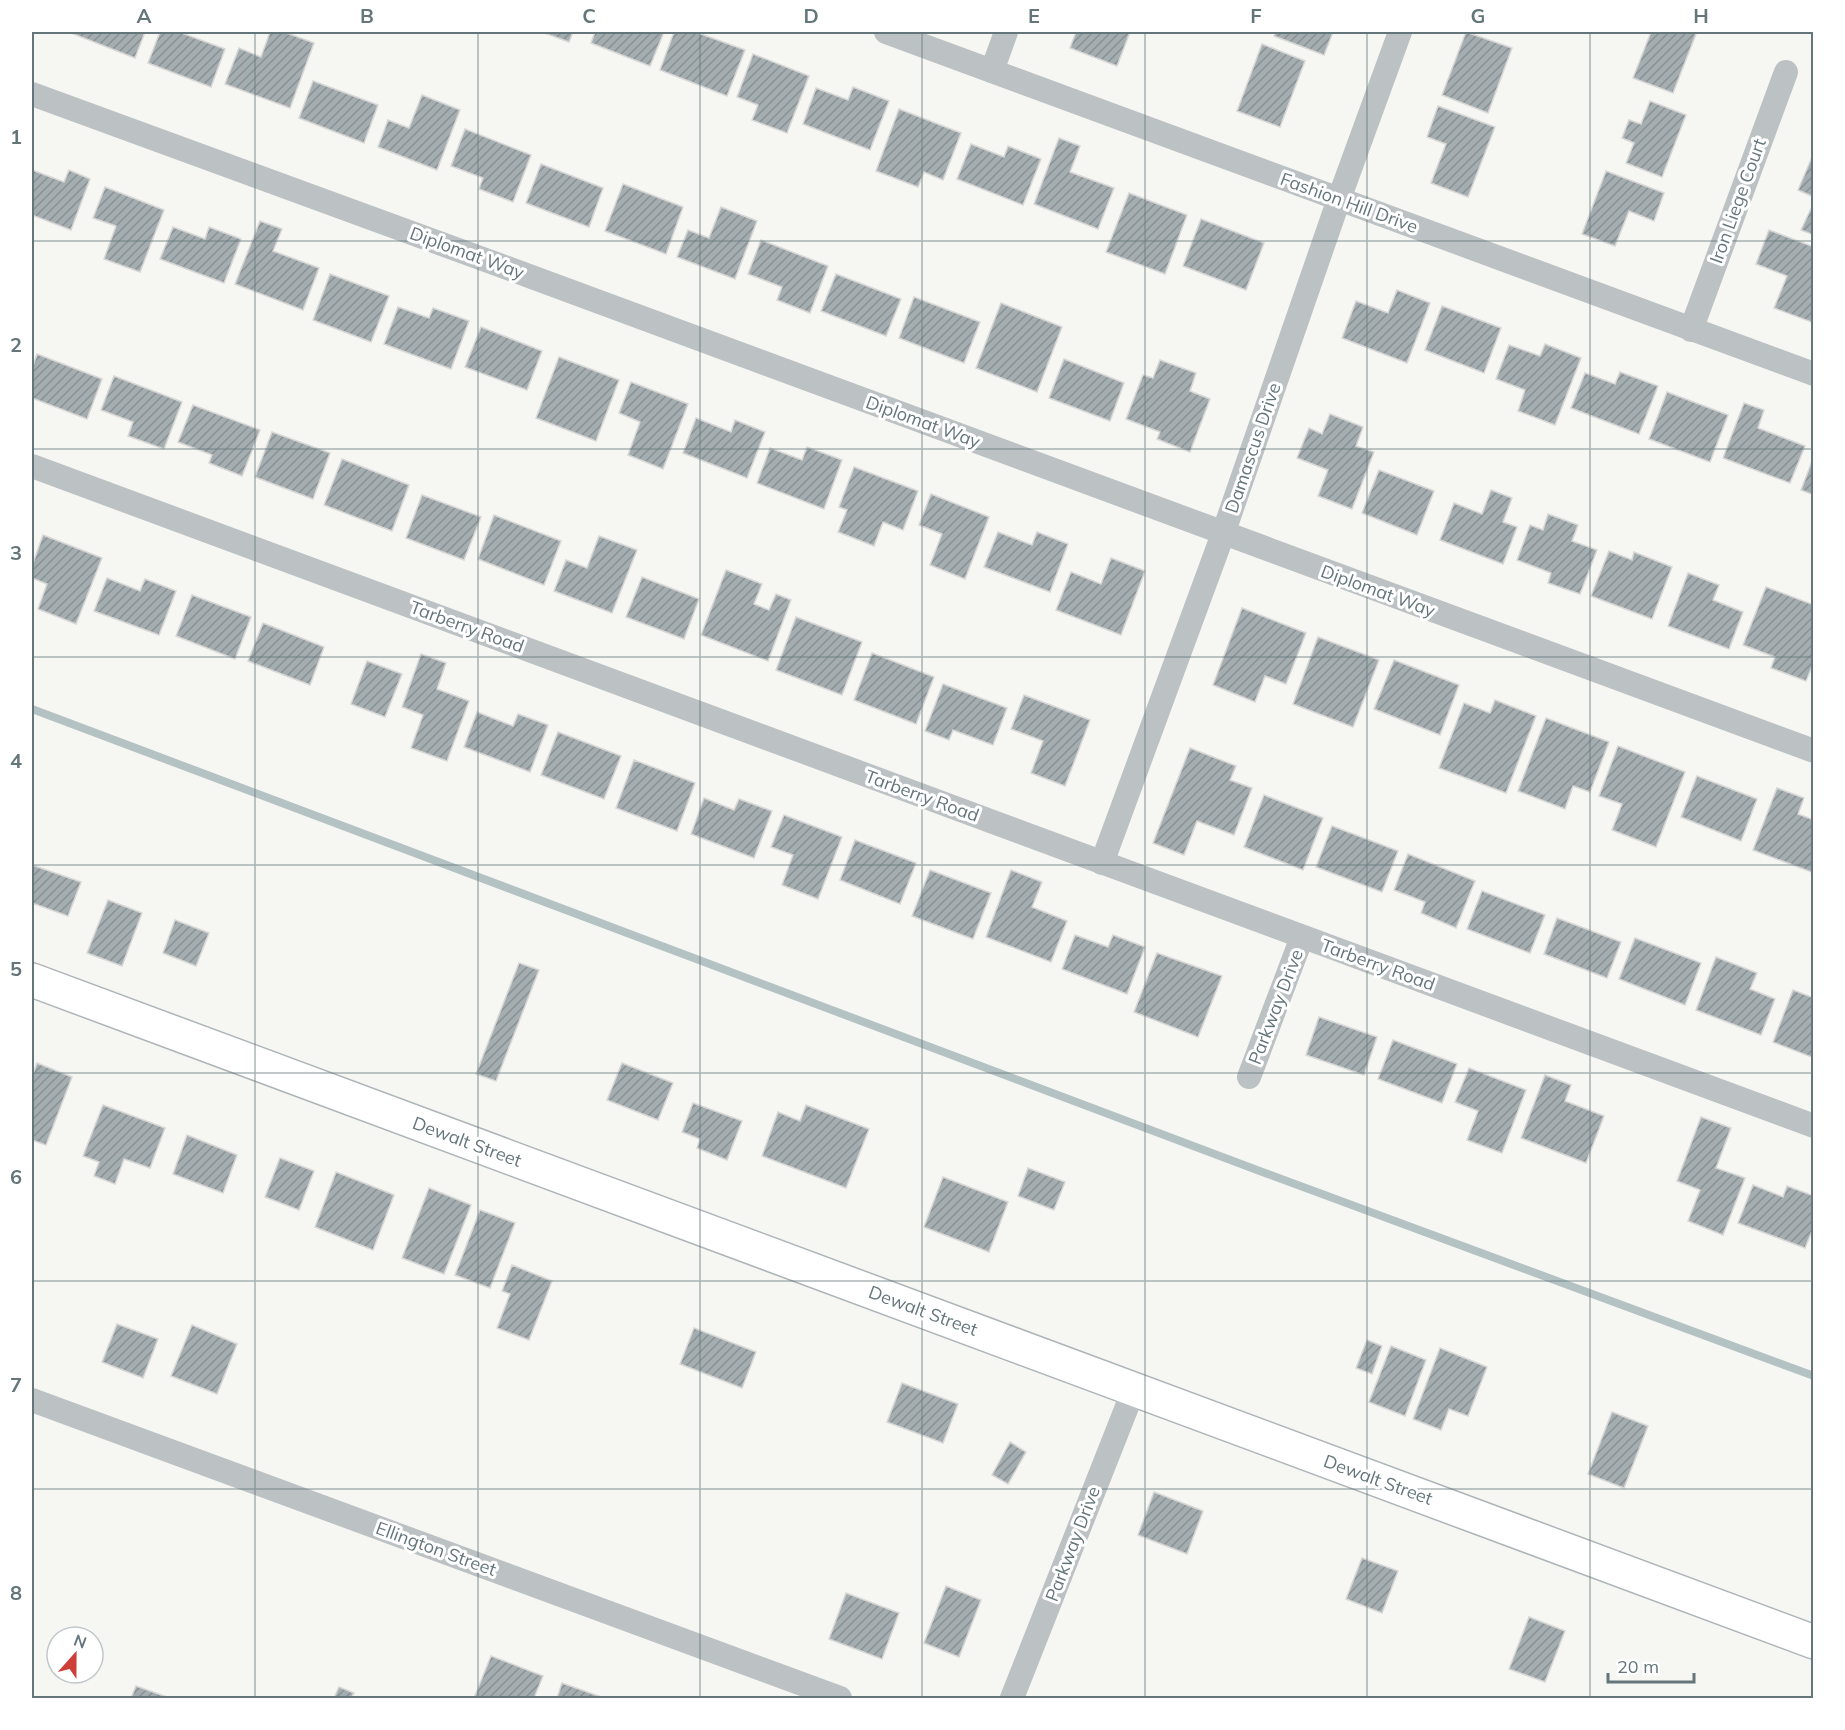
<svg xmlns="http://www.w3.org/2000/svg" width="1845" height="1730" font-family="Mulish,sans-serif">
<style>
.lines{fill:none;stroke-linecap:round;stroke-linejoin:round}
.stream{stroke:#b4c2c3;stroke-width:8}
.building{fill:url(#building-hatch);stroke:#d8d7d6;stroke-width:1.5}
.secondary-casing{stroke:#aeb5b8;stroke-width:36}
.street{stroke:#bcc1c3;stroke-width:24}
.secondary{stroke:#fff;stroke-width:33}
.grid{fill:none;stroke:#65767b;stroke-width:1.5;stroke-opacity:0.55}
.labels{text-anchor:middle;stroke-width:6;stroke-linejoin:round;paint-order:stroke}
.street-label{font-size:18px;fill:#65767b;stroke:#fff}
.neatline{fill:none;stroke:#65767b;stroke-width:2}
.grid-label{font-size:20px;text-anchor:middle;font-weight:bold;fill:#65767b}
</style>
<defs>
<pattern id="building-hatch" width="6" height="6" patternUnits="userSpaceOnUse" patternTransform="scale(1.5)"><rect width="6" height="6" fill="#a4adb0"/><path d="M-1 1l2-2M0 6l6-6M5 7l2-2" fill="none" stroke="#899194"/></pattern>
</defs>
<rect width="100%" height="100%" fill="#f6f6f3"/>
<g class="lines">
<polyline class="stream" points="32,709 1265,1173 1814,1376"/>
</g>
<g class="building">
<polygon points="72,32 145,32 135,58 71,33"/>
<polygon points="160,32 179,32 225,49 211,87 148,63"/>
<polygon points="270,32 284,32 314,43 290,108 225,84 239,48 261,57"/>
<polygon points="542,32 573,32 569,42"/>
<polygon points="595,32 664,32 650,66 591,43"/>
<polygon points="674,32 702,32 701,34 745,50 727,96 660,70"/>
<polygon points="1076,32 1130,32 1117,66 1070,48"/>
<polygon points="1276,32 1333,32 1324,55 1274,36"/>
<polygon points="1466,32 1512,48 1488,113 1442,95"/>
<polygon points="1651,32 1689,32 1696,34 1673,93 1633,78"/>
<polygon points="1262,44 1305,61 1280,127 1237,111"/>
<polygon points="753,54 809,76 787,133 752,120 758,105 737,97"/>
<polygon points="313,81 378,105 364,143 299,118"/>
<polygon points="853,87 889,101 870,150 803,124 816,88 848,100"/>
<polygon points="422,95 460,110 437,170 378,147 388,120 409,128"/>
<polygon points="1650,101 1686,115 1662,177 1626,163 1634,143 1622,138 1629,120 1641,124"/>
<polygon points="1438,106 1495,127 1468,197 1431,183 1446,144 1427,137"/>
<polygon points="899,109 961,133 943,180 924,172 918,187 876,171"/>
<polygon points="465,129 531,155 513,202 479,189 483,178 451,166"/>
<polygon points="1059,138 1080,146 1070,172 1114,188 1098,229 1034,204"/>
<polygon points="971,144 1004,157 1008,146 1041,159 1023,205 957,179"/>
<polygon points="1812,157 1814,158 1814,197 1798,190"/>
<polygon points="541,164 603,188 589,227 526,203"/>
<polygon points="32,170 64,182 69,170 90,179 71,230 32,215"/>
<polygon points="1606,171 1664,193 1654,221 1629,211 1615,246 1582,234"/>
<polygon points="623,184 683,207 666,254 605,231"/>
<polygon points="105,187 164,210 140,272 104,259 116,226 93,218"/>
<polygon points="1129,193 1187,215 1165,274 1106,252"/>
<polygon points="1814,202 1814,235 1801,230"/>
<polygon points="721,207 757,221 735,279 677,257 688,230 709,238"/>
<polygon points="1201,219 1264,243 1246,290 1183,266"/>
<polygon points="260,221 282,229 273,251 319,268 303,310 235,284"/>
<polygon points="173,227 205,239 209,227 241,239 224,283 160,259"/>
<polygon points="1769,230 1814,247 1814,323 1774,308 1787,276 1756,264"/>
<polygon points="761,240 828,266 810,313 777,300 782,287 748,274"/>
<polygon points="330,274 389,296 371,342 313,320"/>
<polygon points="836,274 901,299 886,336 821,311"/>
<polygon points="1397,290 1430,303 1407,363 1342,338 1356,301 1388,313"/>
<polygon points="914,297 980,322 964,363 899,338"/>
<polygon points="1001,303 1062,327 1037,392 976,368"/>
<polygon points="1442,306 1501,328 1484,373 1425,350"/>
<polygon points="398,307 429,318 433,308 469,321 451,369 384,344"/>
<polygon points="481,327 542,351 527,390 465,367"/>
<polygon points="1545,344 1581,358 1555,425 1518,411 1525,390 1496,379 1509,345 1540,356"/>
<polygon points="37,354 102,379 87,419 32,398 32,369"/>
<polygon points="559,357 619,380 596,441 536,418"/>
<polygon points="1064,359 1124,383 1110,421 1049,398"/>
<polygon points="1160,360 1196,373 1190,391 1210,399 1190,452 1157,439 1160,432 1126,419 1143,375 1153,378"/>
<polygon points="1620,372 1658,386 1639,434 1571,408 1585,373 1615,384"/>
<polygon points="114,376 182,402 164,449 128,436 133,422 101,410"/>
<polygon points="631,382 688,404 663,469 628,455 640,422 619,413"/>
<polygon points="1667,392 1728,415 1710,462 1649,439"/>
<polygon points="1744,403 1764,410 1758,428 1805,446 1790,483 1723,458"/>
<polygon points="193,405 260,430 242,476 209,463 212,455 178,442"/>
<polygon points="1330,414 1363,427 1356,446 1374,452 1352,509 1318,496 1328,470 1297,458 1309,428 1322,434"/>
<polygon points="696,418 731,432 735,420 765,432 747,478 683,453"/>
<polygon points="272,432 330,453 313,499 255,477"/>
<polygon points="807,447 842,460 824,509 757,483 770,448 802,460"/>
<polygon points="1814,456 1814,495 1801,490"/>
<polygon points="342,459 409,485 392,531 324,505"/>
<polygon points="854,467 918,491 903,530 883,522 874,546 838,532 847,510 839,507"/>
<polygon points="1379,470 1434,491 1417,535 1362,513"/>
<polygon points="1491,490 1512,498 1503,522 1517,527 1503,564 1440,540 1454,503 1482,514"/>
<polygon points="931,494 989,517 965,579 930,565 942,534 919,525"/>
<polygon points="422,495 481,517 464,560 406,538"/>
<polygon points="1548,514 1578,525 1572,541 1597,550 1580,594 1548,583 1551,573 1517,560 1530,525 1543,530"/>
<polygon points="494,515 561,541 544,585 478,559"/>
<polygon points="998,532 1032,545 1037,532 1068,544 1050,592 984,567"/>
<polygon points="43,535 102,558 76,624 38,609 47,584 32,578 32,566"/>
<polygon points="599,536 637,550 612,613 554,591 566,560 587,568"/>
<polygon points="1609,551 1632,560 1634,552 1672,567 1652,619 1591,596"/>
<polygon points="1111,558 1145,571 1121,635 1056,610 1071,572 1101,584"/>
<polygon points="726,570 762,584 754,604 769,610 776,594 791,600 768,661 701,635"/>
<polygon points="1688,573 1719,585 1713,600 1743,612 1729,649 1668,626"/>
<polygon points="642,577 699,599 684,639 626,617"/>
<polygon points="107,578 140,591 145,579 176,591 159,635 94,611"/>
<polygon points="1766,587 1814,605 1814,662 1806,681 1771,668 1775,657 1743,645"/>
<polygon points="192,595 251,617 235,659 176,636"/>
<polygon points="1242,608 1306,633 1286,684 1265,676 1255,702 1213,685"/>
<polygon points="796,617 862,642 842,695 776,670"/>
<polygon points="263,623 324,647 310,685 248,661"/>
<polygon points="1318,637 1379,660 1353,727 1293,704"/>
<polygon points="872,653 934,677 916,724 854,700"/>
<polygon points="421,654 446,663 437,689 469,701 447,761 411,748 423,715 402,707"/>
<polygon points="1394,660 1459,685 1440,735 1374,709"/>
<polygon points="367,661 402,674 385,717 351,704"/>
<polygon points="943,684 1007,708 993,745 953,730 949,740 925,731"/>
<polygon points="1024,695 1090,720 1065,786 1031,773 1043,741 1011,729"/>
<polygon points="1495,700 1536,716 1506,793 1439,768 1464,703 1490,713"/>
<polygon points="477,712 513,726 518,714 548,725 530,772 464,747"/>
<polygon points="1546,718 1609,742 1590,792 1573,786 1565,809 1518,791"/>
<polygon points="558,732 621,756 604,799 541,775"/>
<polygon points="1618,746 1685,772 1656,847 1612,830 1622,804 1599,796"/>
<polygon points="1190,748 1236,766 1230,780 1252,788 1234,835 1197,821 1184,855 1153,843"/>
<polygon points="634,760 695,783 677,831 616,808"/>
<polygon points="1697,776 1757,799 1741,841 1681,817"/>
<polygon points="1777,788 1804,798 1798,814 1814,820 1814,873 1753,850"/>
<polygon points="1264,795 1323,818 1303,870 1244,847"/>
<polygon points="704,798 734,810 739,799 772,811 754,858 691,834"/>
<polygon points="784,815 842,837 818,899 782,885 793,855 771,847"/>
<polygon points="1332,826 1398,851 1382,892 1316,867"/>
<polygon points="855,840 916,863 900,904 840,880"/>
<polygon points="1408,854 1475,881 1456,928 1421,913 1425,902 1394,890"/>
<polygon points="32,865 81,882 68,916 32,903"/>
<polygon points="930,870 991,893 973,939 912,916"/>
<polygon points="1011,870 1042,882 1032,907 1067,921 1051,962 986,937"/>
<polygon points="1482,891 1545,915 1530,953 1467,929"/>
<polygon points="108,900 142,913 122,966 87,953"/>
<polygon points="1557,918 1621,942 1607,978 1544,954"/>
<polygon points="175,920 209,933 196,966 163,953"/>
<polygon points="1075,935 1108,947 1113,935 1145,947 1127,994 1062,969"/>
<polygon points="1635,938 1701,963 1685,1005 1619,979"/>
<polygon points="1157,953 1222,976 1198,1037 1134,1012"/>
<polygon points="1716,957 1757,973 1750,989 1775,999 1761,1035 1696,1010"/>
<polygon points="519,963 539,970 496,1081 476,1074"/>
<polygon points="1793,990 1814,998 1814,1058 1773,1042"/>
<polygon points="1319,1017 1377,1037 1364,1075 1306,1055"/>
<polygon points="1393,1040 1457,1064 1442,1103 1378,1079"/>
<polygon points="37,1063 72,1077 46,1145 32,1140 32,1077"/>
<polygon points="622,1063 673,1083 658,1120 607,1100"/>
<polygon points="1469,1068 1526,1090 1502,1153 1467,1140 1478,1111 1455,1102"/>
<polygon points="1545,1075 1571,1085 1565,1101 1604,1116 1586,1163 1521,1138"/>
<polygon points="693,1103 742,1121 727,1160 697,1148 700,1139 682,1132"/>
<polygon points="103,1105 165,1128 150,1168 124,1159 115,1184 94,1176 99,1162 83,1156"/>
<polygon points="806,1105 869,1129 846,1188 762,1156 778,1112 800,1121"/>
<polygon points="1701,1117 1731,1128 1716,1168 1745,1178 1723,1235 1688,1221 1700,1190 1677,1181"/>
<polygon points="187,1135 237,1155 223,1193 173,1174"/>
<polygon points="280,1158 314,1171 299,1210 265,1197"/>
<polygon points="1028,1168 1065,1182 1054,1210 1018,1196"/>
<polygon points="336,1172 394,1195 373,1250 315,1227"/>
<polygon points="943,1177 1008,1202 989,1252 924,1227"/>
<polygon points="1753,1185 1783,1197 1787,1186 1814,1196 1814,1226 1805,1248 1738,1223"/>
<polygon points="429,1188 471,1205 444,1274 402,1258"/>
<polygon points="480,1210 515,1223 490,1288 455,1275"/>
<polygon points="512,1265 552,1281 529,1340 497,1328 510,1294 502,1291"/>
<polygon points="117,1324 158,1339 143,1378 102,1362"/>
<polygon points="192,1325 237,1344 217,1394 171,1376"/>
<polygon points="694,1328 756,1352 742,1388 680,1364"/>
<polygon points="1367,1340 1382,1346 1372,1374 1356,1368"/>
<polygon points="1391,1346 1426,1360 1405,1416 1369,1402"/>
<polygon points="1440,1348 1487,1367 1468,1416 1449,1409 1441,1430 1413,1419"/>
<polygon points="902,1383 958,1404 943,1443 887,1422"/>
<polygon points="1612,1412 1648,1426 1624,1488 1588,1474"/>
<polygon points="1010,1442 1026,1452 1008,1484 992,1475"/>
<polygon points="1154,1492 1203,1511 1187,1554 1138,1535"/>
<polygon points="1362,1558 1398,1571 1382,1613 1346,1599"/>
<polygon points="946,1586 981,1600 959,1657 924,1643"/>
<polygon points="846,1593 899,1613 882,1659 829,1639"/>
<polygon points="1529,1617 1565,1631 1545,1682 1509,1669"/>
<polygon points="491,1656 543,1676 534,1698 474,1698"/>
<polygon points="562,1683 604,1698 557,1698"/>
<polygon points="136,1686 170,1698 131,1698"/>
<polygon points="339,1687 354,1693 351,1698 334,1698"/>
</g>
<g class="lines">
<defs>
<polyline id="secondary" points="32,980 1814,1642"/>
</defs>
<use href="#secondary" class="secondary-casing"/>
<g class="street">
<polyline points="886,32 1814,374"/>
<polyline points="992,71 1006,32"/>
<path d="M32,94C627,310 1219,533 1814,751"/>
<polyline points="1691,330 1786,72"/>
<polyline points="32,466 1814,1126"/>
<polyline points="1102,863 1223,534 1339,199 1400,32"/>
<polyline points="1249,1077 1302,937"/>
<polyline points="32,1400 840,1698"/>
<polyline points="1012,1698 1134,1389"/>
</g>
<use href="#secondary" class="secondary"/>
</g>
<path class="grid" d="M255,32V1698M478,32V1698M700,32V1698M922,32V1698M1145,32V1698M1367,32V1698M1590,32V1698M32,241H1814M32,449H1814M32,657H1814M32,865H1814M32,1073H1814M32,1281H1814M32,1489H1814"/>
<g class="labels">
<g class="street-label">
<text transform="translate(1738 201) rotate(-70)" y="6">Iron Liege Court</text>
<text transform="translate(1349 203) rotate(20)" y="6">Fashion Hill Drive</text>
<text transform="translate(467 253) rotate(20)" y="6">Diplomat Way</text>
<text transform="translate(923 422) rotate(20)" y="6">Diplomat Way</text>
<text transform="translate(1253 448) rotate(-71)" y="6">Damascus Drive</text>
<text transform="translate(1378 591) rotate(20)" y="6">Diplomat Way</text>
<text transform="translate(467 627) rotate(20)" y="6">Tarberry Road</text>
<text transform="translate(922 796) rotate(20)" y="6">Tarberry Road</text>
<text transform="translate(1378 965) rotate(20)" y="6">Tarberry Road</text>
<text transform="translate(1276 1007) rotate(-69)" y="6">Parkway Drive</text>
<text transform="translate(467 1142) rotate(20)" y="6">Dewalt Street</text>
<text transform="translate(923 1311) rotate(20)" y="6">Dewalt Street</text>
<text transform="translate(1378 1480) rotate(20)" y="6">Dewalt Street</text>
<text transform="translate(1073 1544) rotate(-69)" y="6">Parkway Drive</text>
<text transform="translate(436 1549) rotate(20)" y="6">Ellington Street</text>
</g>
</g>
<rect width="1845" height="1730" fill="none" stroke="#ffffff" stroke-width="66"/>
<g transform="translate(75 1655) rotate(21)"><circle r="28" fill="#ffffff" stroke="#c1c8ca" stroke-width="1.5"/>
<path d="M0-4.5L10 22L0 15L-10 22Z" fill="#cf3f3a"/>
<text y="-9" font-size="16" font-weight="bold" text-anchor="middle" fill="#65767b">N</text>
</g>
<path d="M1608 1673v9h86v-9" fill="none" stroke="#65767b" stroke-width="3"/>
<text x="1617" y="1673" font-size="18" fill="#65767b" stroke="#ffffff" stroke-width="4.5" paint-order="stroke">20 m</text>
<rect x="33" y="33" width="1779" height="1664" class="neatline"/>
<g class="grid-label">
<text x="144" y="23">A</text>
<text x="367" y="23">B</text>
<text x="589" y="23">C</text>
<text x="811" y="23">D</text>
<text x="1034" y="23">E</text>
<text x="1256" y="23">F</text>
<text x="1478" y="23">G</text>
<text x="1701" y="23">H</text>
<text x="16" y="144">1</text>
<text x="16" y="352">2</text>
<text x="16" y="560">3</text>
<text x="16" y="768">4</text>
<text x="16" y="976">5</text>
<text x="16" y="1184">6</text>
<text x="16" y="1392">7</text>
<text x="16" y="1600">8</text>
</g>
</svg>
